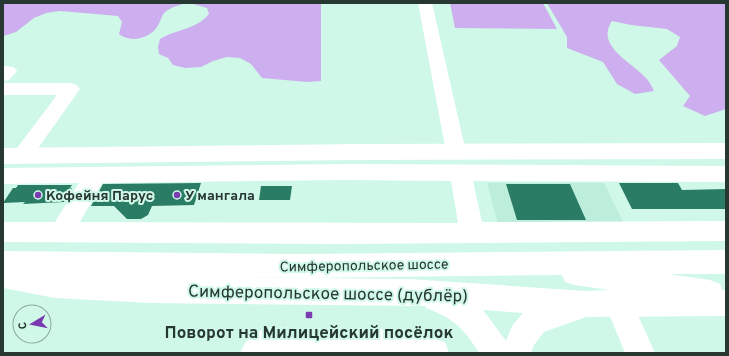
<svg xmlns="http://www.w3.org/2000/svg" width="729" height="356" font-family="Overpass,sans-serif">
<style>
.built{fill:#bceedb}
.green{fill:#cdafef}
.building{fill:#2b7c64}
.lines{fill:none;stroke-linecap:round;stroke-linejoin:round}
.minor{fill:#fff;fill-rule:evenodd}
.major{fill:#fff;fill-rule:evenodd}
.poi-dot{fill:#7a3bb0;stroke:#cff8e8;stroke-width:1.5}
.labels{text-anchor:middle;stroke-width:4;stroke-linejoin:round;paint-order:stroke}
.poi-label{font-size:14px;font-weight:bold;fill:#273731;stroke:#cff8e8;text-anchor:start}
.street-label{font-size:14px;fill:#273731;stroke:#cff8e8}
.near-street-label{font-size:17px;fill:#273731;stroke:#cff8e8}
.near-poi-label{font-size:17px;font-weight:bold;fill:#273731;stroke:#cff8e8}
</style>
<rect width="100%" height="100%" fill="#cff8e8"/>
<polygon class="built" points="487,183 604,183 624,224 498,224"/>
<g class="green">
<path d="M3,3H187C180,5 170,7 164,13C161,17 160,23 157,27C149,39 130,43 119,34L122,22L118,16L60,11L46,13L34,18L16,32L3,36Z"/>
<path d="M190,3H321V81L307,82L262,78L251,64L240,58L227,57L213,61L201,67L185,68L173,65L168,58L159,54L158,47L160,39C176,29 196,30 209,14L207,8Z"/>
<polygon points="450,3 543,3 557,29 455,28"/>
<path d="M547,3H726V109L705,116L683,106L690,96L659,60L677,46L680,37L667,29L631,25L612,21C595,46 632,62 646,78C650,82 652,87 654,91L635,94L617,84L603,62L567,48V37Z"/>
</g>
<g class="building">
<polygon points="201,183 194,205 152,206 148,215 141,219 127,219 114,206 91,206 103,184"/>
<polygon points="619,183 678,183 682,190 726,189 726,209 632,209"/>
<polygon points="506,184 570,184 586,220 517,220"/>
<polygon points="18,185 72,185 70,188 72,188 64,202 23,204 25,202 3,203 13,188 16,188"/>
<polygon points="261,186 292,186 290,200 259,200"/>
</g>
<g class="lines">
<g class="minor">
<polygon points="418,3 432,3 466,152 463,157 456,160 449,157 446,152"/>
<polygon points="3,66 14,67 17,71 9,80 3,81"/>
<polygon points="3,83 71,83 77,85 80,89 29,161 22,164 15,161 11,156 57,95 3,95"/>
<path d="M344,164L726,166V182L473,181L482,222L726,221V241L338,244L3,242V222H55L79,183L3,184V168ZM344,180L451,181L458,223L80,222L102,183Z"/>
<polygon points="619,291 629,295 655,353 625,353 605,304 609,295"/>
<path d="M268,327L402,329L445,342L449,353H240C246,338 254,333 268,327Z"/>
</g>
<g class="major">
<polygon points="726,143 726,159 360,160 3,164 3,148 360,144"/>
<path d="M726,250V274H668L710,280L720,284L722,290H726V316L586,317L544,332L534,345L531,353H479C463,327 454,319 426,308L425,306L151,303L55,298L3,288V251L296,254ZM562,275L565,282L574,285L609,290L586,291L410,279L125,276L296,278ZM483,310L523,313L512,326L506,341Z"/>
</g>
</g>
<g class="poi-dot">
<circle cx="38" cy="195" r="4"/>
<circle cx="177" cy="195" r="4"/>
<rect x="305" y="311" width="8" height="8" rx="2"/>
</g>
<g class="labels">
<g class="poi-label">
<text x="46" y="200">Кофейня Парус</text>
<text x="185" y="200">У мангала</text>
</g>
<g class="street-label">
<text transform="translate(364 265) rotate(-1)" y="5">Симферопольское шоссе</text>
</g>
<g class="near-street-label">
<text transform="translate(328 293) rotate(1)" y="6">Симферопольское шоссе (дублёр)</text>
</g>
<g class="near-poi-label">
<text x="309" y="338">Поворот на Милицейский посёлок</text>
</g>
</g>
<rect width="729" height="356" fill="none" stroke="#273731" stroke-width="8"/>
<g transform="translate(32 324) rotate(260)"><circle r="19" fill="#cff8e8" stroke="#8cab9f"/>
<path d="M0-3L7 15L0 10L-7 15Z" fill="#7a3bb0"/>
<text y="-6" font-size="11" font-weight="bold" text-anchor="middle" fill="#273731">С</text>
</g>
</svg>
